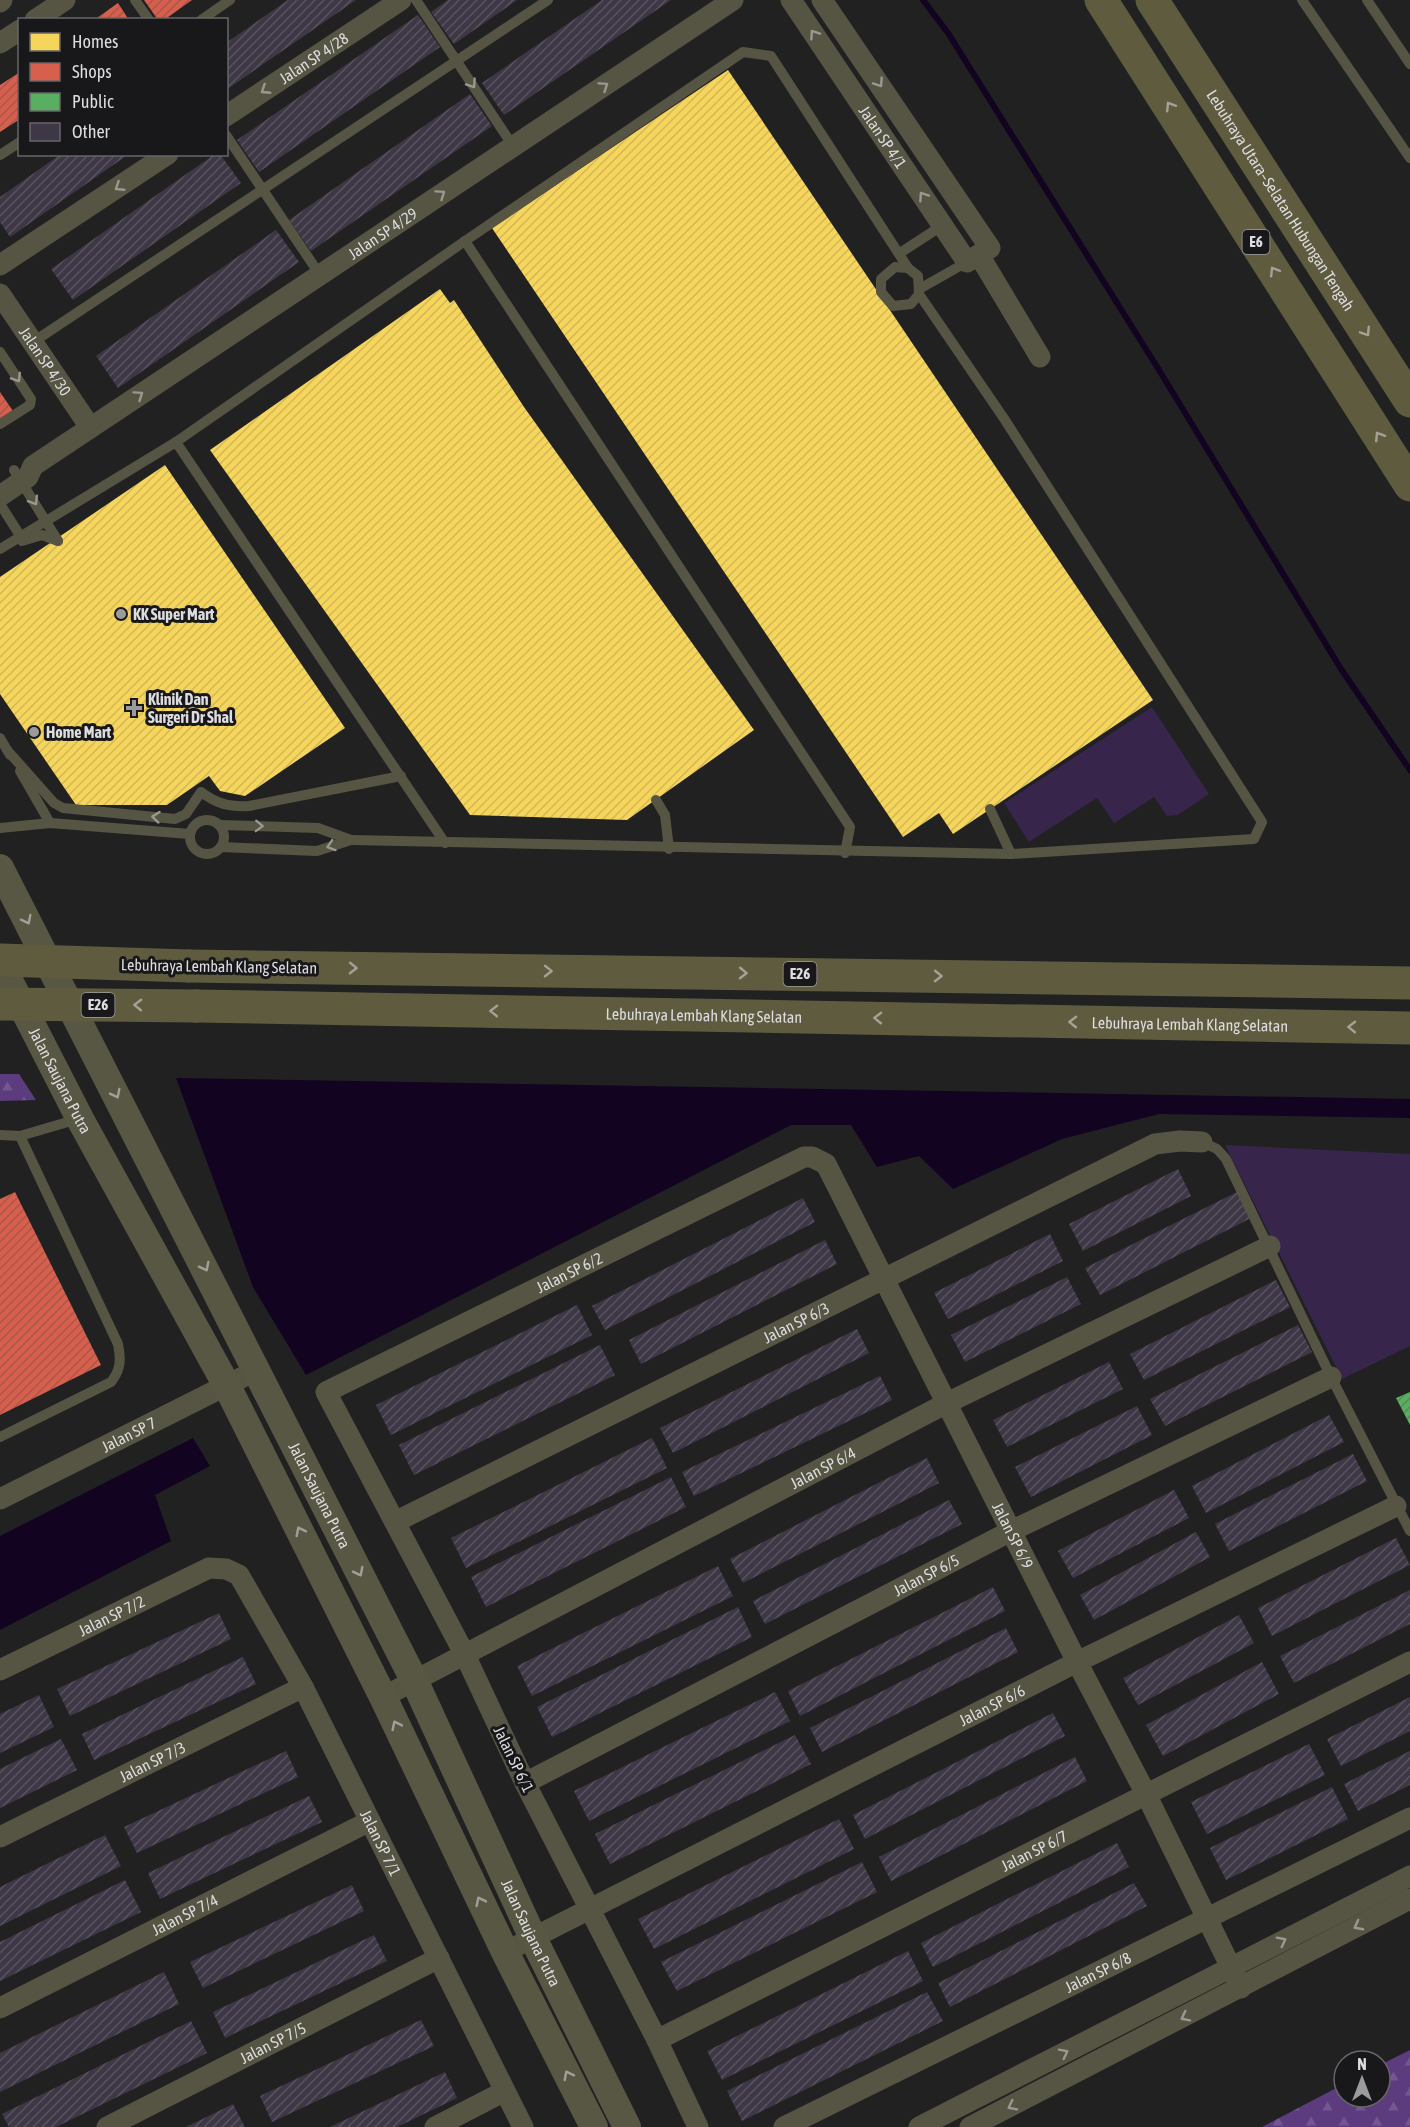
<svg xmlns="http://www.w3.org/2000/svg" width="1410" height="2127" font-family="'Asap Condensed',sans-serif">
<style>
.green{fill:#37254c}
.forest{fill:url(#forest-firs)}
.water{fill:#120321}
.homes{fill:url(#homes-hatch)}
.shops{fill:url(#shops-hatch)}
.public{fill:url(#public-hatch)}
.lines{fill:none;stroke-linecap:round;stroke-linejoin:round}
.stream{stroke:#120321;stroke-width:6}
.building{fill:url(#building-hatch)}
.service{stroke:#565544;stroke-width:10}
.minor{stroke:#565544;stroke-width:21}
.secondary{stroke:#585743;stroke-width:28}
.motorway{stroke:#5e5b3f;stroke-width:33}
.motorway-bridge{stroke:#5e5b3f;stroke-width:33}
.oneway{stroke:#9a9891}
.oneway2{stroke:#a4a296}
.oneway3{stroke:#a1a098}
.poi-dot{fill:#9b9b9c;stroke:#18171a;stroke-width:2}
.labels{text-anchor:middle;stroke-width:6;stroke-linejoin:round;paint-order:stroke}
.shield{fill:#18171a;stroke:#a2a1a3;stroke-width:1.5}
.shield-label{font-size:15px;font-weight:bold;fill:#dddcde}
.street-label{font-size:16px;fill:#dddcde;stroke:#18171a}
.poi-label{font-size:16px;font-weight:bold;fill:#dddcde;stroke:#18171a;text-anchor:start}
</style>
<defs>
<pattern id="forest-firs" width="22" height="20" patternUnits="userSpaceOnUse" patternTransform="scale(1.5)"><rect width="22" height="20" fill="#5c3b7e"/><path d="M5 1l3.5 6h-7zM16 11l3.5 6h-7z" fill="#735790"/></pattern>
<pattern id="homes-hatch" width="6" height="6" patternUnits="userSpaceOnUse" patternTransform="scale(1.5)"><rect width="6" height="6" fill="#f6d55c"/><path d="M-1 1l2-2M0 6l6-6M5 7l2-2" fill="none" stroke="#d2b857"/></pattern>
<pattern id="shops-hatch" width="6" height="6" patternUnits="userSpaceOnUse" patternTransform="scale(1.5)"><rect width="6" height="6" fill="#d6604d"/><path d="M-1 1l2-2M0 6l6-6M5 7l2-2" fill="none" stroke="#aa574a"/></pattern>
<pattern id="public-hatch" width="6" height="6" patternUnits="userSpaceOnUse" patternTransform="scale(1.5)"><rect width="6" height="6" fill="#5aae61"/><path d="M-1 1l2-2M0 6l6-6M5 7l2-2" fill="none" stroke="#538e58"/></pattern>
<pattern id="building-hatch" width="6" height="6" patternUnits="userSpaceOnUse" patternTransform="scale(1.5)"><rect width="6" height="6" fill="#3e3746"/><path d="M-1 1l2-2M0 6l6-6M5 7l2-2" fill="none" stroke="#595360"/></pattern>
</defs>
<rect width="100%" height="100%" fill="#212122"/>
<g class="green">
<polygon points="1152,707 1209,794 1178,815 1167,816 1154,797 1114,823 1097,798 1029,842 1004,803"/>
<polygon points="1225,1145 1410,1154 1410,1346 1342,1379"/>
</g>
<g class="forest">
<polygon points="0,1074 19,1074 36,1100 0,1101"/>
<polygon points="1410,2050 1410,2127 1262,2127 1344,2084 1344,2097 1380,2097 1380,2065"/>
</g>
<g class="water">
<polygon points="176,1078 1410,1099 1410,1118 1159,1114 1062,1139 953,1189 919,1156 877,1167 851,1125 791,1125 306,1375 253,1287"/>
<polygon points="193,1438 210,1466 155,1495 171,1541 0,1630 0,1536"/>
</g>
<g class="homes">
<polygon points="728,70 1153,700 953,834 939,813 903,837 492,228"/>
<polygon points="440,289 450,303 454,300 524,407 754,730 627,820 470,815 210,450"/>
<polygon points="165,465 345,728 245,796 220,791 209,776 167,805 76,805 0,694 0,577"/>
</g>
<g class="shops">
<polygon points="144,0 192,0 164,20 158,20"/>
<polygon points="118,3 129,20 94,20"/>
<polygon points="20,72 20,119 0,132 0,85"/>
<polygon points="0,392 13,411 0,420"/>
<polygon points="15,1192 101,1365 0,1415 0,1199"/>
</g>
<polygon class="public" points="1410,1392 1410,1425 1396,1398"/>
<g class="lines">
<polyline class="stream" points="923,0 948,33 1159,370 1341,669 1410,770"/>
</g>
<g class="building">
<polygon points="288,0 356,0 226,90 226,43"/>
<polygon points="448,0 517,0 454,44 431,12"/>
<polygon points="602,0 671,0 504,115 482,83"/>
<polygon points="418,15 440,47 259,172 237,140"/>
<polygon points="470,94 492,126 311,251 289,220"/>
<polygon points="61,154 129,154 10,237 0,222 0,197"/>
<polygon points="215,154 220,154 241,183 73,300 51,269"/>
<polygon points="276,230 299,262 118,388 96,356"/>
<polygon points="1178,1169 1191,1196 1083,1251 1069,1224"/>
<polygon points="1239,1191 1253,1217 1100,1295 1085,1268"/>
<polygon points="803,1198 815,1222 605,1330 592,1306"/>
<polygon points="1050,1234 1063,1261 948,1319 934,1293"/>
<polygon points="825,1240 837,1264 641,1364 629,1340"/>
<polygon points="1067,1277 1081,1304 965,1362 951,1335"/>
<polygon points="1276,1280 1290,1307 1144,1380 1130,1354"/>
<polygon points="577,1305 592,1335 391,1435 376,1405"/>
<polygon points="1298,1325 1312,1352 1165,1426 1150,1399"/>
<polygon points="857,1329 869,1353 673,1453 660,1428"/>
<polygon points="600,1345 615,1375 414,1475 399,1445"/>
<polygon points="1109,1362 1123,1389 1007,1447 993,1420"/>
<polygon points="880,1376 892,1400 694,1496 682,1472"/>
<polygon points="1137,1406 1152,1435 1031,1497 1015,1467"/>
<polygon points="1329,1415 1344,1442 1206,1513 1192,1486"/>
<polygon points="652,1438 667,1468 466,1568 451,1538"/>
<polygon points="1353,1454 1367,1481 1229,1551 1215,1524"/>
<polygon points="927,1458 939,1483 743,1583 730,1559"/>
<polygon points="671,1477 686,1507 486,1607 471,1577"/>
<polygon points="1174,1490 1189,1518 1073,1578 1058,1551"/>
<polygon points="949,1500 962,1524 765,1624 753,1601"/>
<polygon points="1196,1532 1210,1557 1094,1620 1080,1595"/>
<polygon points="1396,1538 1410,1565 1272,1636 1258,1608"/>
<polygon points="718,1566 733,1596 532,1696 517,1666"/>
<polygon points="993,1587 1005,1611 800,1716 788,1691"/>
<polygon points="1410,1590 1410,1624 1294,1683 1280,1656"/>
<polygon points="738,1607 752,1637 552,1737 537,1707"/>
<polygon points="219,1613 231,1639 70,1716 57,1689"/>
<polygon points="1239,1615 1254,1643 1138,1705 1123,1678"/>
<polygon points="1006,1628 1018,1652 822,1752 810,1728"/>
<polygon points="243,1657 256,1684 94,1760 82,1734"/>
<polygon points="1262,1662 1279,1694 1163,1756 1146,1725"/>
<polygon points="775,1692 790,1721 589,1821 574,1791"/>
<polygon points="39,1695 54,1727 0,1753 0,1714"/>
<polygon points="1410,1697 1410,1731 1341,1766 1327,1739"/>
<polygon points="1053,1713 1065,1736 865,1839 853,1815"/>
<polygon points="795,1735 811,1764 610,1864 595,1834"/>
<polygon points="61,1739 77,1770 0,1808 0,1769"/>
<polygon points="1309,1744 1325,1775 1207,1834 1191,1802"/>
<polygon points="286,1751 298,1777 137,1853 124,1827"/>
<polygon points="1410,1751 1410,1785 1358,1811 1344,1784"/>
<polygon points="1075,1757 1087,1781 891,1881 879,1857"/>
<polygon points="1332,1787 1348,1819 1226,1880 1210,1848"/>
<polygon points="309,1796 322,1822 160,1899 148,1873"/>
<polygon points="839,1819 854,1849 654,1949 638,1919"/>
<polygon points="105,1835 121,1866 0,1926 0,1887"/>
<polygon points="1117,1843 1129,1867 933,1967 921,1943"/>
<polygon points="862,1862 877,1892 677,1991 661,1962"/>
<polygon points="125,1880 141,1912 0,1981 0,1942"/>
<polygon points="1134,1883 1147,1906 950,2007 938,1983"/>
<polygon points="352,1885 364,1911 203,1988 190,1962"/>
<polygon points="374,1935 387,1961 225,2038 213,2012"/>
<polygon points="908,1951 923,1981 722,2080 707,2051"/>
<polygon points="164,1972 179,2004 0,2092 0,2053"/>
<polygon points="927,1992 943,2021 742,2121 727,2091"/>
<polygon points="421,2020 434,2046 272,2122 260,2096"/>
<polygon points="191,2021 207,2053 56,2127 9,2127 2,2114"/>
<polygon points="445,2072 457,2098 397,2127 330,2127"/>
<polygon points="233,2104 245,2127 186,2127"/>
</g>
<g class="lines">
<g class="service">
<polyline points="135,0 149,20"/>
<polyline points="416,0 513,146"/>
<polyline points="1302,0 1410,158"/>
<polyline points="1367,0 1410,64"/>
<polyline points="201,20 230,0"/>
<polyline points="226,135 320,275"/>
<polyline points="0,155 20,142"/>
<polyline points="465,241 850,827 845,853"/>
<polyline points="900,253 943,225"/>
<polyline points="921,288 967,262"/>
<polyline points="33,342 548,0"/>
<polyline points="0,352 31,399 30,405 0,424"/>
<polyline points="176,442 445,843"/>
<polyline points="14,470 58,541"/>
<polyline points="0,504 21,537"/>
<polyline points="22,541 42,535 58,541"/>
<polyline points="0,549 176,442 465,241 743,52 771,56 908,268"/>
<polyline points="0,738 10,755"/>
<path d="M7,750L54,803L63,808L175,819L186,814L201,792C217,804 229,807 249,806L401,776"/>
<polyline points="20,771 50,823"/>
<polyline points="656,800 665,815 669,849"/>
<polyline points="990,809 1011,854"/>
<circle cx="207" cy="837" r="17"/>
<polyline points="219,825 318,828 351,840 317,851 221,847"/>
<polyline points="0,828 50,823 190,834"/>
<polyline points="351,840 1011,854 1254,839 1262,822 1005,420 919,294 918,276 908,268 895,267 881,279 881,292 893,306 911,304 919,294"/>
<polyline points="0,1135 20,1136 78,1119"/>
<polyline points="1202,1142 1217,1149 1226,1159 1331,1377 1410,1531"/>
<path d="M0,1437L111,1382C121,1370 121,1359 118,1344L20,1136"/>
</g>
<g class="minor">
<path id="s1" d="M791,0L967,262L990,248L822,0"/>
<polyline points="0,2 2,0"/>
<polyline points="35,20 65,0"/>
<polyline points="0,43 20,30"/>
<path id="s2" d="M226,116L401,0"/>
<polyline points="979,255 1040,357"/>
<polyline points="0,265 168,154"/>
<path id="s3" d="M0,294L90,427"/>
<path id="s4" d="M33,466L733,0"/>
<polyline points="0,496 28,477 33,466"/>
<path id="s5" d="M0,1499L257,1370"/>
<path id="s6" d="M395,1522L1155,1144L1180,1141L1202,1142"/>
<path id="s7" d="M0,1670L209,1568L226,1569L239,1575L303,1687L523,2127"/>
<path id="s8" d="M383,1697L947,1403L1270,1246"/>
<path id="s9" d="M525,1783L1011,1531L1331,1377"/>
<path id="s10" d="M0,1837L303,1687"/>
<path id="s11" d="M505,1952L1077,1662L1396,1506"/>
<path id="s12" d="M0,2008L370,1821"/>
<path id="s13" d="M657,2040L1410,1662"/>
<path id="s14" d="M107,2127L439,1958"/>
<polyline points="435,2127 505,2091"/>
<path id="s15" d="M698,2127L657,2040L525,1783L465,1655L326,1392L804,1157H812L826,1164L1077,1662L1147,1796L1241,1988"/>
<path id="s16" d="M784,2127L1410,1818"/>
<polyline points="919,2127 1410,1876"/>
<polyline points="970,2127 1410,1899"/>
</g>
<g class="secondary">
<path id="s17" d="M0,868L415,1682L533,1938L627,2127"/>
<path id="s18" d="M0,963L80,1119L227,1386L383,1697L505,1952L594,2127"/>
</g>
<g class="motorway">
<polyline points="1101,0 1410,485"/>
<path id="s19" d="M1152,0L1410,401"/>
<polyline points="189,966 1410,983"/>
<path id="s20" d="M196,1006L1410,1028"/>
</g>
<g class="motorway-bridge">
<polyline points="0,960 189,966"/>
<polyline points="0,1004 196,1006"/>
</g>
</g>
<defs><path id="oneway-chevron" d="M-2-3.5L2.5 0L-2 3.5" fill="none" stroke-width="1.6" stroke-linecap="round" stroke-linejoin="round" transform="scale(1.5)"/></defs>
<g class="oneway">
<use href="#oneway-chevron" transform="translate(814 34) rotate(-124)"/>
<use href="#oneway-chevron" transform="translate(879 83) rotate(56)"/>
<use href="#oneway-chevron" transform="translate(472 84) rotate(56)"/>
<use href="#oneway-chevron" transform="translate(604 86) rotate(-34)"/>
<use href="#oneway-chevron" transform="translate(265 90) rotate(147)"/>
<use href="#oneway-chevron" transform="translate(119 187) rotate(147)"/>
<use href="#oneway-chevron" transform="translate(441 194) rotate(-34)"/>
<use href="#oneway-chevron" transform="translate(923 196) rotate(-124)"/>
<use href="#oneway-chevron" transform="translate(17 378) rotate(57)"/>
<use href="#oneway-chevron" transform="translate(139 395) rotate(-34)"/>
<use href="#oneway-chevron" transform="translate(34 501) rotate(58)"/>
<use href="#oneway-chevron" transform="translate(156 817) rotate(-174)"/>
<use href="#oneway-chevron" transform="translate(259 826) rotate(2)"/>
<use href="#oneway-chevron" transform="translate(331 846) rotate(162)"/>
<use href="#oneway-chevron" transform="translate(1358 1926) rotate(152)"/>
<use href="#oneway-chevron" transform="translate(1282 1941) rotate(-27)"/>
<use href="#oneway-chevron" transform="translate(1185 2017) rotate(153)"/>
<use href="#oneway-chevron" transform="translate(1064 2053) rotate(-27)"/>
<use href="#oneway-chevron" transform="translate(1012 2106) rotate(153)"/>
</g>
<g class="oneway2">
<use href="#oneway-chevron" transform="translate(1170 106) rotate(-122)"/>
<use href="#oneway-chevron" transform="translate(1274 271) rotate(-122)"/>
<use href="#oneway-chevron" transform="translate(1366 332) rotate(57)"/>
<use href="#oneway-chevron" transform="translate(1379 436) rotate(-122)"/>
<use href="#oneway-chevron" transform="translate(353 968) rotate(1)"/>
<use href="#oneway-chevron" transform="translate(548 971) rotate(1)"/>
<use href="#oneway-chevron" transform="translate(743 973) rotate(1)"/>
<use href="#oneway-chevron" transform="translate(938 976) rotate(1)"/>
<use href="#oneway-chevron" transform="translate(138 1005) rotate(-179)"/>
<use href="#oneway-chevron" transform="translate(494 1011) rotate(-179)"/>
<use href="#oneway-chevron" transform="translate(878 1018) rotate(-179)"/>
<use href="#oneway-chevron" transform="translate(1073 1022) rotate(-179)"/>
<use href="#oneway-chevron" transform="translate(1352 1027) rotate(-179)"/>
</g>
<g class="oneway3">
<use href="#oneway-chevron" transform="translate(27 920) rotate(63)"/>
<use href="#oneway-chevron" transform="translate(116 1094) rotate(63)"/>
<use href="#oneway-chevron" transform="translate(205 1267) rotate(63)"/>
<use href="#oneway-chevron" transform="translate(300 1531) rotate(-117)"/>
<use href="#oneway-chevron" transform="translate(359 1572) rotate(63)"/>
<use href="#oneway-chevron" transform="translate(396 1725) rotate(-116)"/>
<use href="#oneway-chevron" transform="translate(480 1901) rotate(-116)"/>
<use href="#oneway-chevron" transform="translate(568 2075) rotate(-117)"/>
</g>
<g class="poi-dot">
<circle cx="121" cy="614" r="6"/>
<path d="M131 699h6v6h6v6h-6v6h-6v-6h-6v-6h6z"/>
<circle cx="34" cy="732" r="6"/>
</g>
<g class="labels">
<g class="shield">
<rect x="1242.5" y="230" width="27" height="24" rx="4.5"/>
<rect x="783.5" y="962" width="33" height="24" rx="4.5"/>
<rect x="81.5" y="993" width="33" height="24" rx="4.5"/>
</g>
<g class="shield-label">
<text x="1256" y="247">E6</text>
<text x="800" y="979">E26</text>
<text x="98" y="1010">E26</text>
</g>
<g class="street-label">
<text dy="6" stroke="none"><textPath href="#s2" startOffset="105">Jalan SP 4/28</textPath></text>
<text dy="6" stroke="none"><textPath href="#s1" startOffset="165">Jalan SP 4/1</textPath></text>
<text dy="6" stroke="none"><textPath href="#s19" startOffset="238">Lebuhraya Utara–Selatan Hubungan Tengah</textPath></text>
<text dy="6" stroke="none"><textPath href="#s4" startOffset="420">Jalan SP 4/29</textPath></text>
<text dy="6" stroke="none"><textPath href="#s3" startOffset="81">Jalan SP 4/30</textPath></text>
<text transform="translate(219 966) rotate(1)" y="6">Lebuhraya Lembah Klang Selatan</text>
<text dy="6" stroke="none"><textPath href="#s20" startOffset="508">Lebuhraya Lembah Klang Selatan</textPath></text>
<text dy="6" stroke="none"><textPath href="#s20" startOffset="994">Lebuhraya Lembah Klang Selatan</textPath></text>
<text dy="6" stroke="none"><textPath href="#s18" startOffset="132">Jalan Saujana Putra</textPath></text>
<text dy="6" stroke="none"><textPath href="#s15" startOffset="1095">Jalan SP 6/2</textPath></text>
<text dy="6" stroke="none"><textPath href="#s6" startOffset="448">Jalan SP 6/3</textPath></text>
<text dy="6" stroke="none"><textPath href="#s5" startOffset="144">Jalan SP 7</textPath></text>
<text dy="6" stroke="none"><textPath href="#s8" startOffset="496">Jalan SP 6/4</textPath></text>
<text dy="6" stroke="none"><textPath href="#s17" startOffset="704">Jalan Saujana Putra</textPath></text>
<text dy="6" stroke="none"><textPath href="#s15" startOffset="1796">Jalan SP 6/9</textPath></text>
<text dy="6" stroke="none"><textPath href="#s9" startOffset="452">Jalan SP 6/5</textPath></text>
<text dy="6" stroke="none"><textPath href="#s7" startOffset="124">Jalan SP 7/2</textPath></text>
<text dy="6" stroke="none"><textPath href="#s11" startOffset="546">Jalan SP 6/6</textPath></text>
<text transform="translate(514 1759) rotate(64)" y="6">Jalan SP 6/1</text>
<text dy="6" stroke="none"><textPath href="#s10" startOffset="170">Jalan SP 7/3</textPath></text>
<text dy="6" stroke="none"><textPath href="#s7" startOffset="567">Jalan SP 7/1</textPath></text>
<text dy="6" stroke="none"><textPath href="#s13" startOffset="422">Jalan SP 6/7</textPath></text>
<text dy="6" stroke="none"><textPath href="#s12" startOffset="207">Jalan SP 7/4</textPath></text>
<text dy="6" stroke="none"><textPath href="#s17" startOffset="1190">Jalan Saujana Putra</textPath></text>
<text dy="6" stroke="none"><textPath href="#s16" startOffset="350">Jalan SP 6/8</textPath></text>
<text dy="6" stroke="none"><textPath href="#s14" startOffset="186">Jalan SP 7/5</textPath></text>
</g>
<g class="poi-label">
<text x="133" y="620">KK Super Mart</text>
<text x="148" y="705">Klinik Dan<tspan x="148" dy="18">Surgeri Dr Shal</tspan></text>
<text x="46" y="738">Home Mart</text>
</g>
</g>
<rect x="18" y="18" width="210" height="138" fill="#18171a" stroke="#676668" stroke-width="1.5"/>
<rect x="30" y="33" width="30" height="18" fill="#f6d55c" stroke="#676668" stroke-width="1.5"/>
<text x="72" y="48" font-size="18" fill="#dddcde">Homes</text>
<rect x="30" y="63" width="30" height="18" fill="#d6604d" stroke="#676668" stroke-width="1.5"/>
<text x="72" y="78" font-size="18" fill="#dddcde">Shops</text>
<rect x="30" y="93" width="30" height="18" fill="#5aae61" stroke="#676668" stroke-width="1.5"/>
<text x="72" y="108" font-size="18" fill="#dddcde">Public</text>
<rect x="30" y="123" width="30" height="18" fill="#3e3746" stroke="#676668" stroke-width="1.5"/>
<text x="72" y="138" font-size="18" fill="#dddcde">Other</text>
<g transform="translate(1362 2079)"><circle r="28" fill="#18171a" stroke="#676668" stroke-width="1.5"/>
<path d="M0-4.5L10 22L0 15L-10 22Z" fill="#9b9b9c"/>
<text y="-9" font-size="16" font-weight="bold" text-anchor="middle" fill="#dddcde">N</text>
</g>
</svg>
